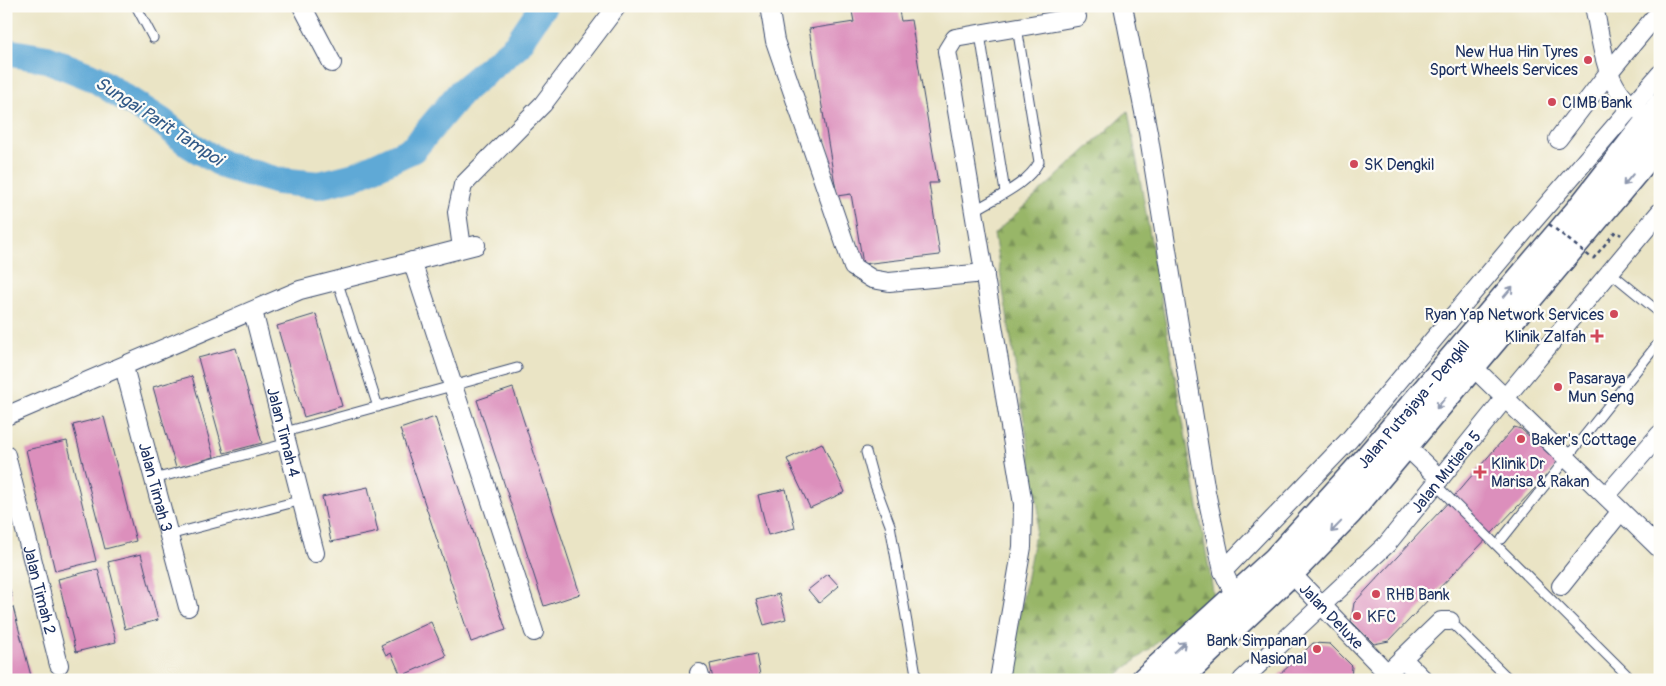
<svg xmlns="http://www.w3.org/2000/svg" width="1666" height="686" font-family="Pangolin,sans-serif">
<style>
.forest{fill:url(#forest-firs);stroke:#5a7263}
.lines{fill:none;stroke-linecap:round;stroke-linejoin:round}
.river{stroke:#5ea9d6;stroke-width:28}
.building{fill:#dc8fbc}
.service-casing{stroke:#3a4a6d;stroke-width:11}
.minor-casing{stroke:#3a4a6d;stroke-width:20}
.secondary-casing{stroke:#3a4a6d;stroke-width:28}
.path{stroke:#3a4a6d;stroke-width:2.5;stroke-dasharray:4 4;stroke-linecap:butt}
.service{stroke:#fff;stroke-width:9}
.minor{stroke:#fff;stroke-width:18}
.secondary{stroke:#fff;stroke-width:25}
.path-bridge{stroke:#3a4a6d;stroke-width:2.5;stroke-dasharray:4 4;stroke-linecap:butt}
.oneway{stroke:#8d97ae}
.poi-dot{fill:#d1495b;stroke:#fdfcf7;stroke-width:2}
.labels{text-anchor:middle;stroke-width:4.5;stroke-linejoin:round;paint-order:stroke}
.poi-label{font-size:16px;fill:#1b2f5e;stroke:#fdfcf7;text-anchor:start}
.street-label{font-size:16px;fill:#1b2f5e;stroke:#fdfcf7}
.water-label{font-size:18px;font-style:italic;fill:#325a88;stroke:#fdfcf7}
</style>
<defs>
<pattern id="forest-firs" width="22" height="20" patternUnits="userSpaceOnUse" patternTransform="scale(1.25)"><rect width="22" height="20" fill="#98b668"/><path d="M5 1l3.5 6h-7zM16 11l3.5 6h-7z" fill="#7b9459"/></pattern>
</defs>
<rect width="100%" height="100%" fill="#fdfcf7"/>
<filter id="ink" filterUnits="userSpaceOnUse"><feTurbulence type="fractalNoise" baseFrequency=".02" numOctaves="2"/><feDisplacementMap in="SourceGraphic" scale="10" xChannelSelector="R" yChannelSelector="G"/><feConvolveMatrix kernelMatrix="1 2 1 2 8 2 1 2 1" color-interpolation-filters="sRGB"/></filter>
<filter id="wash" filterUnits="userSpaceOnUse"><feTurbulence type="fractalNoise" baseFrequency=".0096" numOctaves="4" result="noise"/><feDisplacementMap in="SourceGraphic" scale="20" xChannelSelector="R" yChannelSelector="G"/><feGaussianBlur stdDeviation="1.12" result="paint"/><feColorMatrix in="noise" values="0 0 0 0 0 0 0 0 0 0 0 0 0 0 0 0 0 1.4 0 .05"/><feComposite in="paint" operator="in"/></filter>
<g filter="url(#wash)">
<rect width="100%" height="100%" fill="#eae4c5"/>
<polygon class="forest" points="1128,111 1214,597 1111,680 1012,680 1011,660 1039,513 994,234"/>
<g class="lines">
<polyline class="river" points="6,52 47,59 94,78 161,121 192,146 226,166 278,181 319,185 355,176 413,149 461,92 516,46 543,6"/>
</g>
<g id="blocks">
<g class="building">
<polygon points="851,6 898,6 901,21 911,20 938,183 929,183 940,255 863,264 851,194 837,196 809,29 854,22"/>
<polygon points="316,314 342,406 304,417 277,326"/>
<polygon points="236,348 262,443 224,453 198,358"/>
<polygon points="192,376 214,457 176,468 153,387"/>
<polygon points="513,388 580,594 544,606 477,400"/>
<polygon points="104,417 136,541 105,549 73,425"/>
<polygon points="435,417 506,630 471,642 400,429"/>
<polygon points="1514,427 1521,429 1559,463 1389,641 1374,644 1351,621 1354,603 1455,495"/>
<polygon points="67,441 96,561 55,571 26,450"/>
<polygon points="822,443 845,492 810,508 787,459"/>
<polygon points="368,487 378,532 331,542 322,497"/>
<polygon points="786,489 795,528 768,535 758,495"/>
<polygon points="141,554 158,620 125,629 108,562"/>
<polygon points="98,569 116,642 76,652 58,579"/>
<polygon points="828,574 839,586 819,603 808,590"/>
<polygon points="6,576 12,597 6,599"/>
<polygon points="779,594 786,619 764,625 756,600"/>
<polygon points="13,607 31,676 6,680 6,609"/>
<polygon points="431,622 446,656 401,676 391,653 386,655 381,645"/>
<polygon points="1313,643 1330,644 1352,666 1351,680 1274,680"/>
<polygon points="756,654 761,680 713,680 710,664"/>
</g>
</g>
</g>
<g filter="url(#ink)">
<use href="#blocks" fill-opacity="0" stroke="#3a4a6d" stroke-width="1"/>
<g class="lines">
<defs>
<g id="service">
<polyline points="136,6 153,38"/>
<polyline points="980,34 1005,192"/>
<path d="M974,211C996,197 1027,185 1039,162L1017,27"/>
<polyline points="1610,272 1660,313"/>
<polyline points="337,280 378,407"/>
<polyline points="285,432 517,368"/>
<polyline points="866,452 875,485 890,525 917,680"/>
<polyline points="154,479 288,443"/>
<polyline points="1435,484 1632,680"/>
<polyline points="169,535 302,500"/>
<polyline points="1502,539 1660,341"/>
<polyline points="1450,621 1510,680"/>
</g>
<g id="minor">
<polyline points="302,6 332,63"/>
<polyline points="769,6 775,41 853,267 872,279 889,282 985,273"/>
<polyline points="1123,6 1148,132 1206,492 1223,571 1235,596"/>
<path d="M1594,6C1602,43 1604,91 1640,111"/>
<polyline points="1558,139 1609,72 1654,18"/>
<polyline points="462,248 457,212 463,185 543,104 617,6"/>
<polyline points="412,261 534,632"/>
<path id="s1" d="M253,311L315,553"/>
<polyline points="1471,365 1660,549"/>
<path id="s2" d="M124,367L188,607"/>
<polyline points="6,416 300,290 476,245"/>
<polyline points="1406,446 1440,479"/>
<path id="s3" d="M6,455L59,665"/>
<polyline points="1606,496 1660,434"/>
<path id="s4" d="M1284,566L1387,673"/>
<polyline points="1223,571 1349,440 1523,233 1660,74"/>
<polyline points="1561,586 1621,511"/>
<polyline points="1403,659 1424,680"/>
<polyline points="699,673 701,680"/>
<polyline points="999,680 1022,547 1023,504 947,51 955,38 1077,17"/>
<path id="s5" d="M1242,680L1387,544L1505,398L1660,212"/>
<polyline points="1380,680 1441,621 1450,621"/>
</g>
<g id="secondary">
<path id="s6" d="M1144,680L1276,559L1363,463L1580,208L1660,106"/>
<polyline points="1178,680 1291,573 1350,512 1660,143"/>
</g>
</defs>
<use href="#service" class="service-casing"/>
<use href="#minor" class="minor-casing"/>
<use href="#secondary" class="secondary-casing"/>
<polyline class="path" points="1593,259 1616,231 1621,235"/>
<use href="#service" class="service"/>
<use href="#minor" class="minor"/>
<use href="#secondary" class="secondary"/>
<polyline class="path-bridge" points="1549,224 1593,259"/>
</g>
<defs><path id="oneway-shaft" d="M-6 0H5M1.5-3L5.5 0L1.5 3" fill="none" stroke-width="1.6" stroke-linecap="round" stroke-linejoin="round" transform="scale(1.25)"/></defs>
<g class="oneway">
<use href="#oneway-shaft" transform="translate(1628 180) rotate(130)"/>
<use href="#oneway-shaft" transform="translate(1508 292) rotate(-50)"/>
<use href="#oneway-shaft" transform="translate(1441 403) rotate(129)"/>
<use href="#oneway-shaft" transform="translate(1336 527) rotate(134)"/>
<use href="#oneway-shaft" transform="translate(1180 647) rotate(-43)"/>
</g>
</g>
<g class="poi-dot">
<circle cx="1588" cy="60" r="5"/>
<circle cx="1552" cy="102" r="5"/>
<circle cx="1354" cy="164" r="5"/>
<circle cx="1614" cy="314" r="5"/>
<path d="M1594.5 328.5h5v5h5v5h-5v5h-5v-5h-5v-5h5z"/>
<circle cx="1558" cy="387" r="5"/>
<circle cx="1521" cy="439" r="5"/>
<path d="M1477.5 464.5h5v5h5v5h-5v5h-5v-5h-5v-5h5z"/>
<circle cx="1376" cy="594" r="5"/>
<circle cx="1357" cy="616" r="5"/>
<circle cx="1317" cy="649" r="5"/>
</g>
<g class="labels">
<g class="poi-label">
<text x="1578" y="57" text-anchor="end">New Hua Hin Tyres<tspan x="1578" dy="18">Sport Wheels Services</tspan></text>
<text x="1562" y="108">CIMB Bank</text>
<text x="1364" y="170">SK Dengkil</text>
<text x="1604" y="320" text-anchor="end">Ryan Yap Network Services</text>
<text x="1586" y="342" text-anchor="end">Klinik Zalfah</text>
<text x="1568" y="384">Pasaraya<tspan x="1568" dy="18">Mun Seng</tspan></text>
<text x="1531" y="445">Baker's Cottage</text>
<text x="1491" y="469">Klinik Dr<tspan x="1491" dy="18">Marisa &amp; Rakan</tspan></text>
<text x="1386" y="600">RHB Bank</text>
<text x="1367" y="622">KFC</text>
<text x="1307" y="646" text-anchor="end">Bank Simpanan<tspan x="1307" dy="18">Nasional</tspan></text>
</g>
<g class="street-label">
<text dy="6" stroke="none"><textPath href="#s6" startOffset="386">Jalan Putrajaya - Dengkil</textPath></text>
<text dy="6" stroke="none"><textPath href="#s1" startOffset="125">Jalan Timah 4</textPath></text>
<text dy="6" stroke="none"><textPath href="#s5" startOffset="292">Jalan Mutiara 5</textPath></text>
<text dy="6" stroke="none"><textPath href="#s2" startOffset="124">Jalan Timah 3</textPath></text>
<text dy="6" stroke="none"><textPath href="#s3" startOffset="139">Jalan Timah 2</textPath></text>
<text dy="6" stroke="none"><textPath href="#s4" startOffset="69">Jalan Deluxe</textPath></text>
</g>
<g class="water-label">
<text transform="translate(159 121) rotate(33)" y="6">Sungai Parit Tampoi</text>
</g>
</g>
<rect width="1666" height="686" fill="none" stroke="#fdfcf7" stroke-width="25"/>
</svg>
